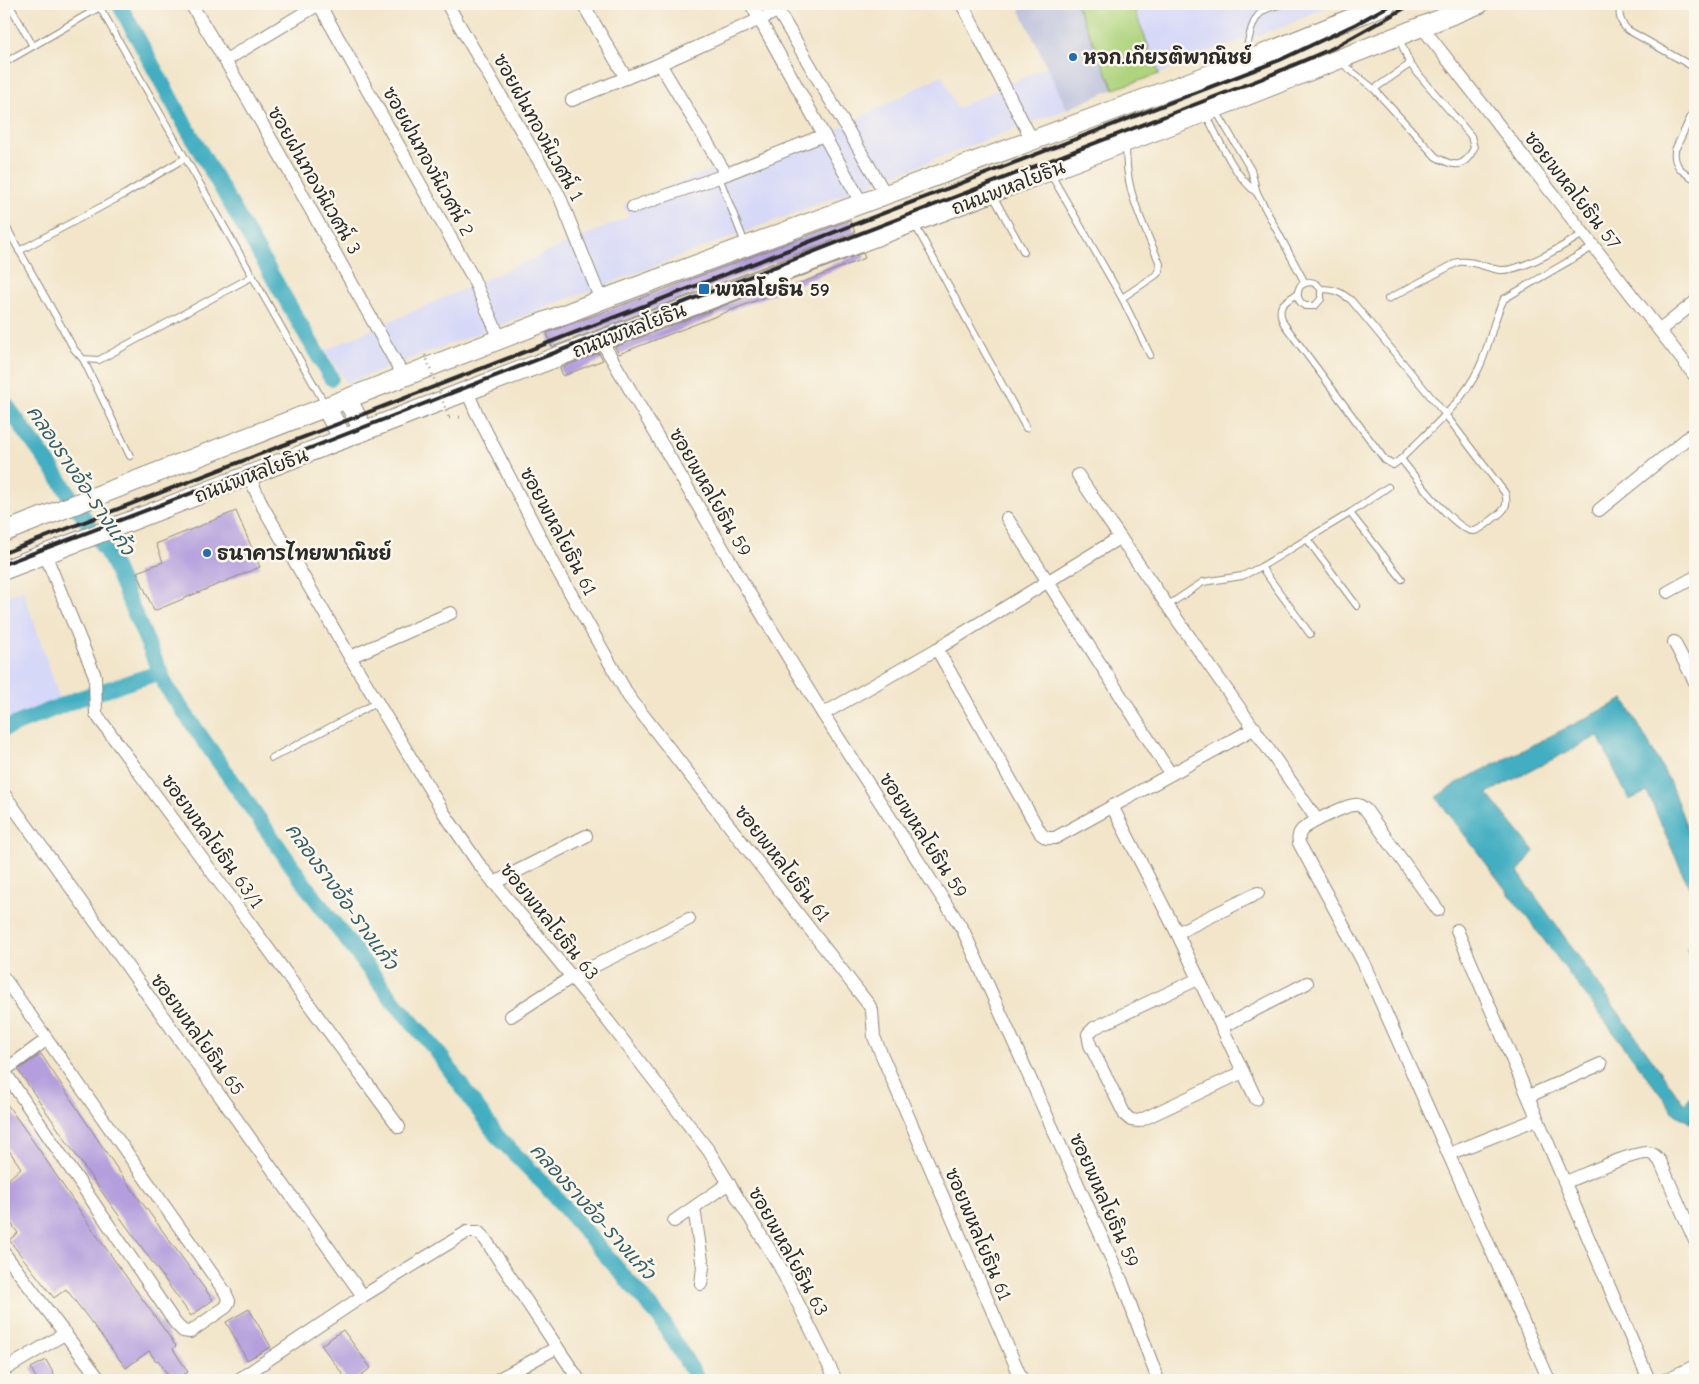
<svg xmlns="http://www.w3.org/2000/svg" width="1699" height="1384" font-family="'Comic Neue','Playpen Sans Thai',sans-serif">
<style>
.built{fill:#d6d8f8}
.industrial{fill:#bec3dd}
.green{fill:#afd47e;stroke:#6d8054}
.water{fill:#43aec1;stroke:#376c76}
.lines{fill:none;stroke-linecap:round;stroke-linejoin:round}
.canal{stroke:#43aec1;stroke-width:16}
.building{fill:#b49edd}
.service-casing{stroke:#8e887a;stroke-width:8}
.minor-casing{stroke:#8e887a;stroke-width:14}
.primary-casing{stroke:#8e887a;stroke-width:21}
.path{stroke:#8e887a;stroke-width:2.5;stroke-dasharray:1 4;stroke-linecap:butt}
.service{stroke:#fff;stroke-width:6}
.minor{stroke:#fff;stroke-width:12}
.primary{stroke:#fff;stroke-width:19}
.rail{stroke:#2b2b2b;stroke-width:4}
.path-bridge{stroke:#8e887a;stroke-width:2.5;stroke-dasharray:1 4;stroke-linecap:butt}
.poi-dot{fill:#1f6fb2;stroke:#fbf7ec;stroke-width:2}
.labels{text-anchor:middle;stroke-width:5;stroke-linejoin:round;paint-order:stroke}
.poi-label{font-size:19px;font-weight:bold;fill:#2b2b2b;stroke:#fbf7ec;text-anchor:start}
.street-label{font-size:19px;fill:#2b2b2b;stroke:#fbf7ec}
.water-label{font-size:20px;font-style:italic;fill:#355f67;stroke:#fbf7ec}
</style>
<rect width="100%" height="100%" fill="#fbf7ec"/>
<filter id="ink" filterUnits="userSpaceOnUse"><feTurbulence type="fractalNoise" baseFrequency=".02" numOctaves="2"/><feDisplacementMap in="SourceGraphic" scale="10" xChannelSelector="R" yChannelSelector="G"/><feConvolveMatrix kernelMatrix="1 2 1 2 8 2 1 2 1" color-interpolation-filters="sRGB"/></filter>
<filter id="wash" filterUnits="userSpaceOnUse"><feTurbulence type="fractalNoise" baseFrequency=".0096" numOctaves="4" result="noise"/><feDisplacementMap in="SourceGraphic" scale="20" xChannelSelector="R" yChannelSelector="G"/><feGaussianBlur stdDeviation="1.12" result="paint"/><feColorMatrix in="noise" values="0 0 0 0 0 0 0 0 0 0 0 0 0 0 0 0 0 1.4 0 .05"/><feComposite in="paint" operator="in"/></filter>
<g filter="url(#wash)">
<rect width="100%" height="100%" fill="#f2e5c9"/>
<g class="built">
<polygon points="1132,4 1334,4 1280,28 1210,51 1159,74"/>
<polygon points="1048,66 1067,109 347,383 325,350 629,216 623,205 713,169 721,182 851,122 942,75 957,108"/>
<polygon points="23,589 60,700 4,724 4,597"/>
</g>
<polygon class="industrial" points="1017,4 1076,4 1114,89 1067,109"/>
<polygon class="green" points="1076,4 1132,4 1159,74 1114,89"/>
<g class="water">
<polygon points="1624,699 1669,780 1695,849 1695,901 1647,792 1629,800 1598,736 1487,793 1534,851 1518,872 1684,1104 1695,1093 1695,1126 1675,1114 1436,797 1459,782"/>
<polygon points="1695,943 1695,966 1686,948"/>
</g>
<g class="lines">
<g class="canal">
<polyline points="119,4 184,123 331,378"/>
<polyline points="4,402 54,471 112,561 167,688 311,893 391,998 436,1050 497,1136 545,1185 660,1318 698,1380"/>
<polyline points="4,729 80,698 161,672"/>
</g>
</g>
<g id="blocks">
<g class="building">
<polygon points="850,220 855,232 552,347 547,333"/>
<polygon points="863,253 865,258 619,354 615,347"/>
<polygon points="599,353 603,360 563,376 560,368"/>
<polygon points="236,511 260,567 154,611 137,572 163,562 156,544"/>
<polygon points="41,1054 116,1167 213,1300 191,1316 84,1167 18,1070"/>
<polygon points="4,1100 40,1151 90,1226 176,1346 173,1349 188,1372 175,1380 171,1380 158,1360 156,1361 149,1351 126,1368 66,1289 54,1298 9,1240 18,1233 4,1213 4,1183 21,1168 4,1143"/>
<polygon points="249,1309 271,1347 247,1360 226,1322"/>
<polygon points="343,1330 371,1368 354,1380 347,1380 321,1345"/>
<polygon points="46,1360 57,1380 37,1380 31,1368"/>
</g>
</g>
</g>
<g filter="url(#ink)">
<use href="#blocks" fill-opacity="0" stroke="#8e887a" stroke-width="1"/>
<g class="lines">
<defs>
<g id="service">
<polyline points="9,4 33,46"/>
<polyline points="98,4 326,406"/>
<path d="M1622,4C1617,13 1620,23 1628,30L1695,68"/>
<path d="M1245,58C1248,44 1250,20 1263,11C1268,7 1276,6 1282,4"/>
<path d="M1339,61L1374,89L1436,157C1454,167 1464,169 1474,148L1471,136L1410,64L1399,38"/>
<polyline points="4,63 100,7"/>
<polyline points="1374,89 1410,64"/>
<path d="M1695,108L1675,150C1673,166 1682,172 1695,179"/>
<polyline points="1215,109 1251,170 1257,193 1305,283"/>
<path d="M1206,115C1220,140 1233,175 1257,193"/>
<path d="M1126,143C1126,159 1127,175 1131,190C1138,216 1150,240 1160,264L1159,272L1156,275L1122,298L1150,355"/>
<polyline points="1050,173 1122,298"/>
<polyline points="719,177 746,246"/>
<polyline points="992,194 1024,252"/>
<polyline points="4,223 74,349 83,359 99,360 253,276"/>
<polyline points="914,223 1026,428"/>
<polyline points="19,251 125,194 185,158"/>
<path d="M1321,289V299L1315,306H1305C1297,301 1296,294 1300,286C1308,280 1315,281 1321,289C1335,289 1340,292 1351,300L1445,414L1505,493C1509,506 1504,511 1494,518C1489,522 1481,530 1474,531C1456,533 1413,474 1401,459"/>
<path d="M1297,294C1282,303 1276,307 1284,324L1385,460L1393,465L1401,459C1428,431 1462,404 1479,368C1490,346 1492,321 1504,299L1593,247"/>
<path d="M1388,299L1458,262C1473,260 1485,268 1500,270C1521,272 1565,245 1583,234"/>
<polyline points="83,359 130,456"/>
<polyline points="1350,513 1402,579"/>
<polyline points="1307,539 1357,606"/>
<polyline points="1261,567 1310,634"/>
<polyline points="1167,606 1203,582 1242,576 1261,567 1350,513 1388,487"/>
<polyline points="272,758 376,703"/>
</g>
<g id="minor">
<path d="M191,4C266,126 334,252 404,377"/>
<polyline points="319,4 472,276 500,339"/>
<polyline points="447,4 559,195 601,300"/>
<polyline points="583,4 626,78"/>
<polyline points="751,4 862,204"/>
<polyline points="774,4 886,195"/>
<polyline points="962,4 1032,140"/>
<polyline points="1422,27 1695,376"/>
<polyline points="226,60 319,4"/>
<polyline points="660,64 726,174"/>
<polyline points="572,100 660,64 778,11"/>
<polyline points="633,207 719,177 824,135"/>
<polyline points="1660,330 1695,302"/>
<polyline points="601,340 746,588 823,714 963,930 1122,1282 1158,1380"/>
<polyline points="467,391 476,412 553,562 629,697 869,1005 872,1011 874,1037 1022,1380"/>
<path d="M1078,475C1155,592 1239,704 1317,820"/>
<polyline points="249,476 263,507 350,657 444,813 478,863 608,1021 709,1151 779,1265 836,1380"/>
<polyline points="1599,510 1695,432"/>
<polyline points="1007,518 1170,773"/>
<polyline points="45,554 95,676 96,714 399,1127"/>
<polyline points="1668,592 1695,577"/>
<polyline points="1674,642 1695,682"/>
<polyline points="937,649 1041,834 1047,838 1055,838 1255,728"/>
<polyline points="350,657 451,613"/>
<polyline points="823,714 937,649 1119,538"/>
<polyline points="4,794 363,1296"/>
<polyline points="1112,806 1177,933 1256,1099"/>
<polyline points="494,883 586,836"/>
<path d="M1438,910L1366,810C1362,807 1359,804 1355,805C1346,805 1307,824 1301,831C1298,835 1298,838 1299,843L1363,962L1549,1380"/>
<polyline points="1457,930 1649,1380"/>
<polyline points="1177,933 1258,893"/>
<polyline points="4,978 225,1292 229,1301 226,1307 190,1332 183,1331 176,1324 4,1071"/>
<polyline points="1198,979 1094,1028 1088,1034 1090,1045 1125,1115 1131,1120 1139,1121 1243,1072"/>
<polyline points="511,1016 572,977 689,919"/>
<polyline points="1222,1027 1307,983"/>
<polyline points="4,1071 46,1040"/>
<polyline points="1529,1096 1601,1064"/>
<polyline points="1449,1154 1537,1119"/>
<path d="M1566,1182C1584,1175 1631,1152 1648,1153C1654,1153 1656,1157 1660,1161L1695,1241"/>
<polyline points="694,1208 703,1267 701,1284"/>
<polyline points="674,1221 729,1183"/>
<polyline points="4,1253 100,1380"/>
<polyline points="4,1370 66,1333"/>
<polyline points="238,1380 363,1296 467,1232 478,1232 485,1239 579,1380"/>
<polyline points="497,1380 556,1348"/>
<polyline points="1665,1380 1695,1366"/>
</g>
<g id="primary">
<polyline points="347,399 364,431"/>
<polyline points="326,407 343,439"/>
<polyline points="4,532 601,300 1244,62 1387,4"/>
<polyline points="4,570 467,391 1205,112 1479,4"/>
</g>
</defs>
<use href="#service" class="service-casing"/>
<use href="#minor" class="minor-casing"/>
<use href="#primary" class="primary-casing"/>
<polyline class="path" points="449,418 461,417"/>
<use href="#service" class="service"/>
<use href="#minor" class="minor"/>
<use href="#primary" class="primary"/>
<g class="rail">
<polyline points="4,553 1280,60 1356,24 1392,4"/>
<polyline points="4,564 295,454 859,234 1261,79 1333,48 1412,4"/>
</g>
<polyline class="path-bridge" points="425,355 449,418"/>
</g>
</g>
<g class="poi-dot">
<circle cx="1073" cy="57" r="5"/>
<rect x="698" y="283" width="12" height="12" rx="2.5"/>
<circle cx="207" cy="553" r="5"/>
</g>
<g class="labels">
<g class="poi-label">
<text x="1083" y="64">หจก.เกียรติพาณิชย์</text>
<text x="715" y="296">พหลโยธิน 59</text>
<text x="217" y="560">ธนาคารไทยพาณิชย์</text>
</g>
<g class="street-label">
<text transform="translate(539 127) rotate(61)" y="7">ซอยฝนทองนิเวศน์ 1</text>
<text transform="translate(429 161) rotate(61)" y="7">ซอยฝนทองนิเวศน์ 2</text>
<text transform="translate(315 180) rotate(60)" y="7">ซอยฝนทองนิเวศน์ 3</text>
<text transform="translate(1008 187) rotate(-21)" y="7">ถนนพหลโยธิน</text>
<text transform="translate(1573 190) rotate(52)" y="7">ซอยพหลโยธิน 57</text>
<text transform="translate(629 330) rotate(-21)" y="7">ถนนพหลโยธิน</text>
<text transform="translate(251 475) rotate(-21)" y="7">ถนนพหลโยธิน</text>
<text transform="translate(711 492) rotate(60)" y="7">ซอยพหลโยธิน 59</text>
<text transform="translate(559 531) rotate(62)" y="7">ซอยพหลโยธิน 61</text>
<text transform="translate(924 835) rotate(57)" y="7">ซอยพหลโยธิน 59</text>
<text transform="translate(213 841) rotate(54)" y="7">ซอยพหลโยธิน 63/1</text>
<text transform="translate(783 863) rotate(52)" y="7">ซอยพหลโยธิน 61</text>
<text transform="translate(550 921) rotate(51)" y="7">ซอยพหลโยธิน 63</text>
<text transform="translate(198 1034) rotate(54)" y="7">ซอยพหลโยธิน 65</text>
<text transform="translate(1105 1200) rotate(66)" y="7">ซอยพหลโยธิน 59</text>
<text transform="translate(979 1234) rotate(67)" y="7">ซอยพหลโยธิน 61</text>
<text transform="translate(789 1251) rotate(61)" y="7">ซอยพหลโยธิน 63</text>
</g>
<g class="water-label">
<text transform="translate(81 480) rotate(56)" y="7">คลองรางอ้อ-รางแก้ว</text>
<text transform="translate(342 896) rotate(54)" y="7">คลองรางอ้อ-รางแก้ว</text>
<text transform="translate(593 1211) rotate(48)" y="7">คลองรางอ้อ-รางแก้ว</text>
</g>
</g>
<rect width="1699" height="1384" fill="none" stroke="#fbf7ec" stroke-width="20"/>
</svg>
